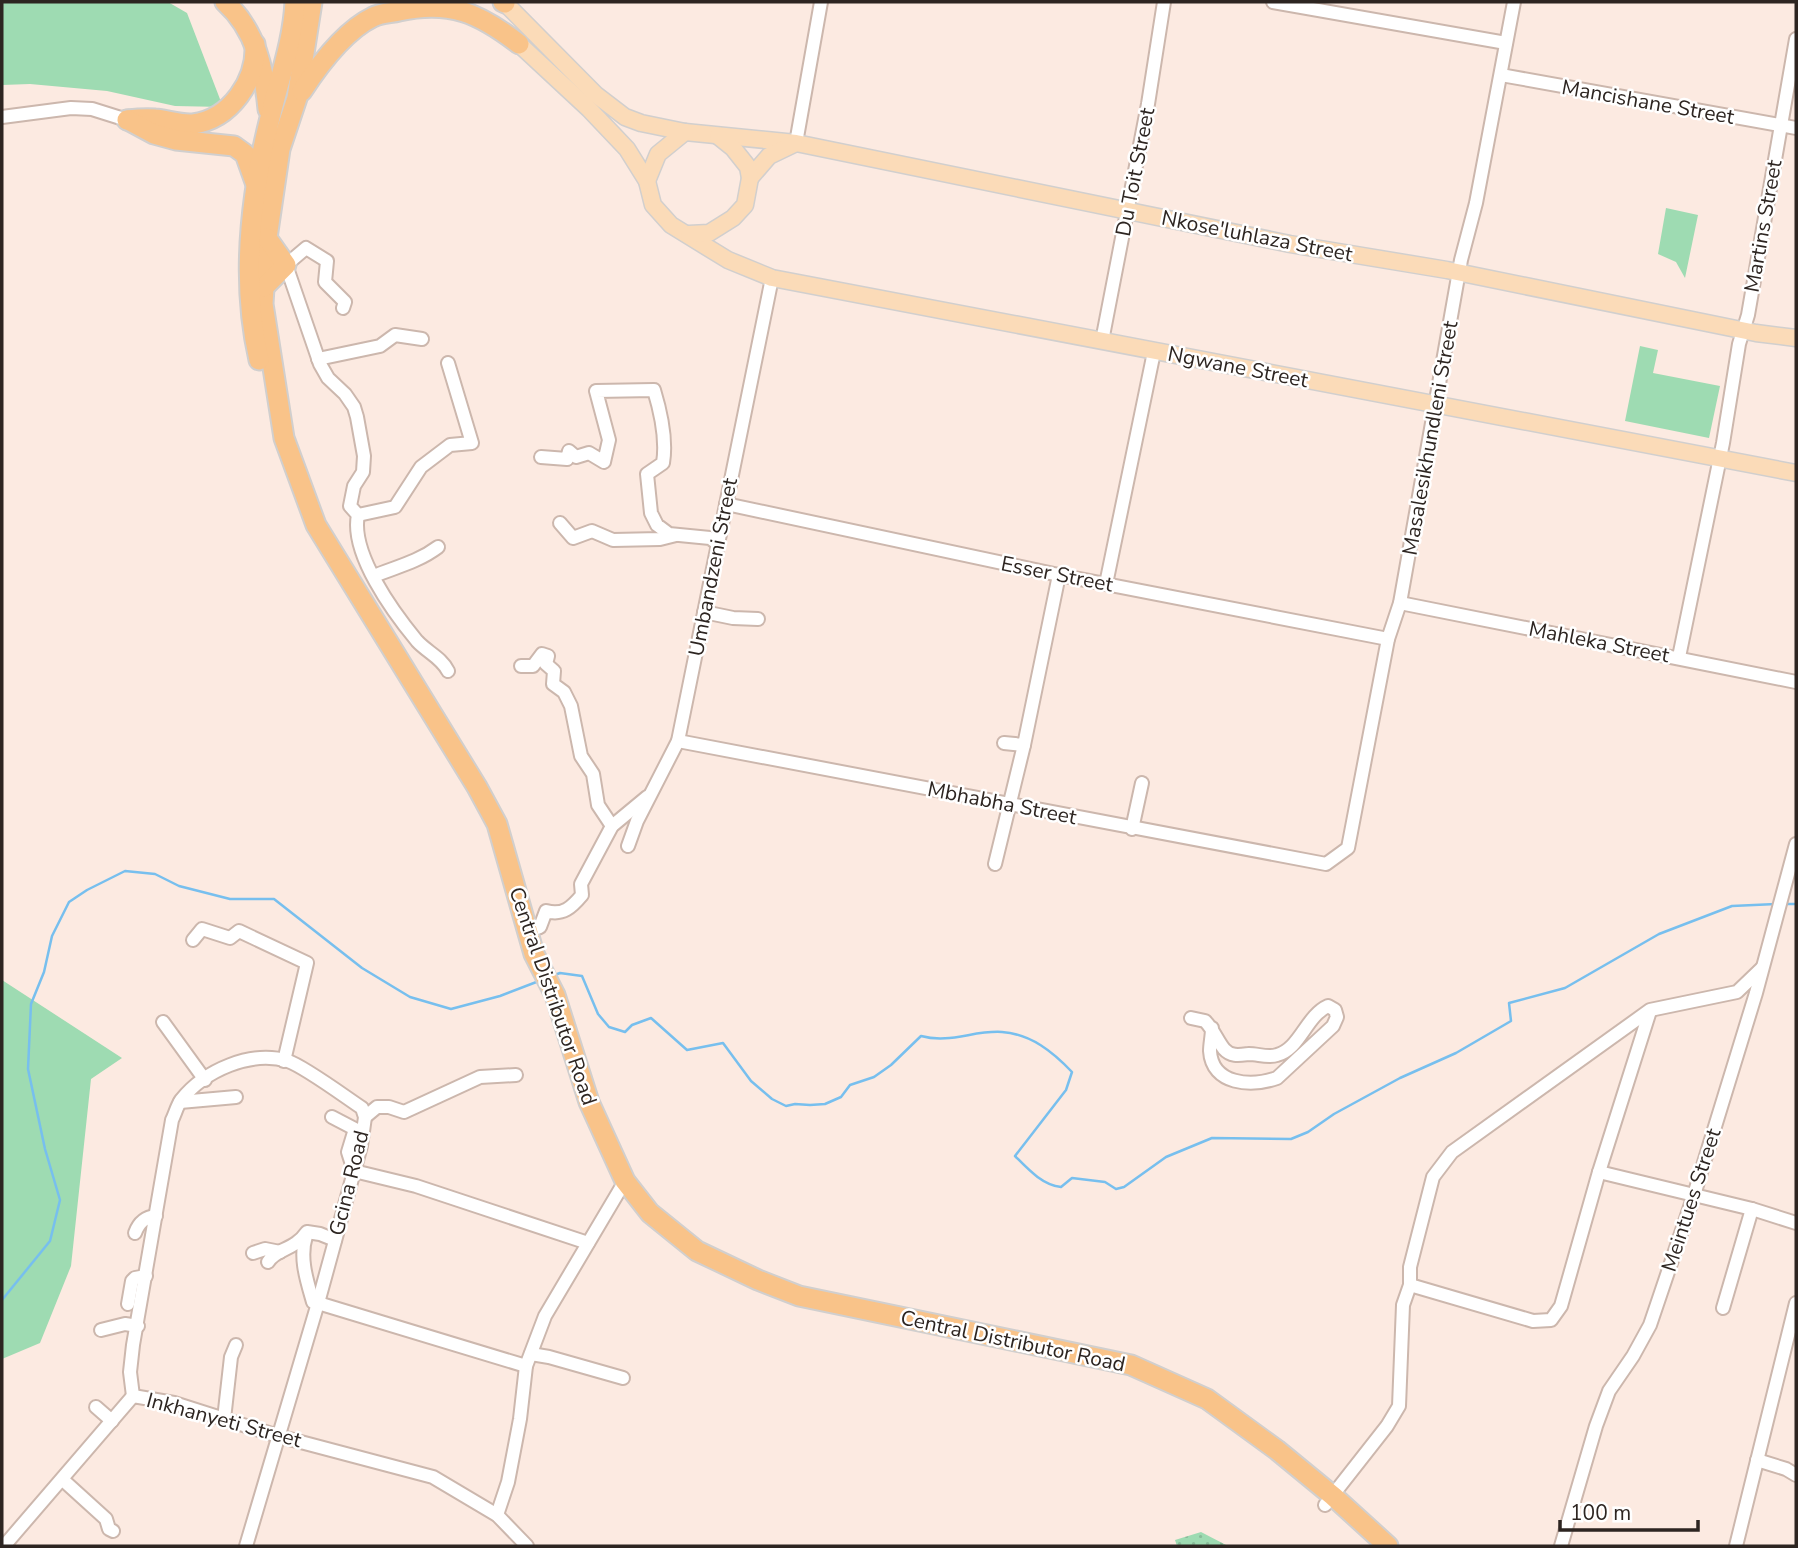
<svg xmlns="http://www.w3.org/2000/svg" width="1798" height="1548" font-family="'Nunito Sans',sans-serif">
<style>
.grass{fill:#9edbb2}
.park{fill:url(#park-dots)}
.lines{fill:none;stroke-linecap:round;stroke-linejoin:round}
.stream{stroke:#77bfee;stroke-width:2.5}
.minor-casing{stroke:#ccb7ad;stroke-width:16}
.major-casing{stroke:#d1cfce;stroke-width:19}
.highway-casing{stroke:#d1cfce;stroke-width:23}
.minor{stroke:#fff;stroke-width:12}
.major{stroke:#fbdbb8;stroke-width:16}
.highway{stroke:#f9c389;stroke-width:19}
.labels{text-anchor:middle;stroke-width:5;stroke-linejoin:round;paint-order:stroke}
.street-label{font-size:21px;fill:#2d2521;stroke:#fff}
</style>
<defs>
<pattern id="park-dots" width="8" height="8" patternUnits="userSpaceOnUse" patternTransform="scale(1.75)"><rect width="8" height="8" fill="#9edbb2"/><path d="M2 2h.1M6 6h.1" fill="none" stroke="#88bc99" stroke-width="1.8" stroke-linecap="round"/></pattern>
</defs>
<rect width="100%" height="100%" fill="#fceae1"/>
<g class="grass">
<polygon points="2,2 168,2 187,13 223,107 175,106 107,91 30,84 2,85"/>
<polygon points="1666,208 1698,215 1685,278 1676,262 1658,254"/>
<polygon points="1640,346 1658,350 1653,373 1720,386 1709,438 1625,421"/>
<polygon points="2,980 122,1058 91,1079 71,1266 40,1343 2,1359"/>
</g>
<polygon class="park" points="1201,1532 1228,1546 1177,1546 1175,1540"/>
<g class="lines">
<g class="stream">
<polyline points="1786,904 1796,904"/>
<path d="M552,976L560,973L582,976L598,1014L609,1027L625,1032L632,1025L651,1018L687,1050L723,1043L751,1081L772,1099L786,1106L795,1104L810,1105L825,1104L841,1097L850,1085L874,1077L891,1065L921,1036C950,1044 974,1030 1002,1032C1031,1034 1053,1052 1072,1072L1066,1090L1015,1156C1027,1168 1042,1185 1061,1187L1072,1178L1105,1182L1116,1189L1124,1187L1166,1157L1212,1138L1291,1139L1308,1132L1334,1114L1400,1078L1456,1053L1511,1021L1509,1003L1565,988L1659,934L1732,906L1776,904"/>
<polyline points="2,1300 50,1241 60,1200 45,1149 28,1069 31,1004 44,972 52,936 69,902 87,890 125,871 155,874 179,886 230,899 274,899 362,968 410,997 451,1009 500,996 539,981"/>
</g>
<defs>
<g id="minor">
<polyline points="1273,2 1506,43"/>
<polyline points="1501,75 1796,128"/>
<polyline points="2,117 71,108 92,109 127,120"/>
<polyline points="796,143 821,2"/>
<path d="M343,308L345,302L325,282L327,261L306,248L286,265L320,364L328,378L345,394L354,407L357,417L364,456L363,472L354,486L350,506L358,515C350,553 393,612 417,641C427,652 442,658 448,671"/>
<polyline points="1102,341 1148,104 1164,2"/>
<polyline points="318,359 380,346 395,335 422,339"/>
<path d="M541,457L567,459L569,451L576,457L589,453L604,462L609,440L596,391L654,390C661,413 667,439 663,463L647,474L651,513L657,525L669,534L710,538L718,544"/>
<polyline points="726,504 1059,575 1388,639"/>
<polyline points="358,515 395,507 421,467 450,445 472,443 448,363"/>
<polyline points="560,523 573,538 592,531 613,540 660,539 676,535"/>
<path d="M374,576C396,567 418,562 438,547"/>
<polyline points="1106,584 1154,352"/>
<polyline points="1400,603 1796,682"/>
<polyline points="704,612 733,618 758,619"/>
<polyline points="1679,657 1723,443 1739,344 1748,315 1796,39"/>
<polyline points="521,666 533,666 542,654 548,656 546,664 554,671 553,684 564,692 571,706 581,756 593,774 598,805 612,826"/>
<polyline points="678,741 1326,864 1348,848 1388,639 1400,603 1461,260 1476,203 1514,2"/>
<polyline points="1004,743 1024,745"/>
<polyline points="1132,829 1142,783"/>
<polyline points="628,846 637,821 678,741 772,278"/>
<polyline points="995,864 1024,745 1059,575"/>
<path d="M527,931L540,927L546,911C563,916 572,907 582,895L581,884L612,826L647,797"/>
<polyline points="193,940 202,929 230,938 239,931 307,963 284,1061"/>
<path d="M1191,1018L1205,1021C1213,1029 1217,1040 1224,1049C1231,1057 1240,1055 1249,1054C1258,1054 1268,1058 1277,1055C1300,1049 1306,1016 1328,1006L1335,1010L1337,1017L1333,1026L1277,1078C1251,1087 1212,1085 1210,1051C1210,1044 1212,1036 1212,1028"/>
<polyline points="163,1022 205,1080"/>
<polyline points="180,1102 236,1097"/>
<polyline points="332,1117 355,1129 348,1152 354,1171 416,1186 588,1243"/>
<polyline points="365,1117 377,1107 389,1107 404,1112 480,1077 516,1075"/>
<polyline points="1599,1172 1752,1209 1796,1223"/>
<path d="M135,1233C139,1222 145,1217 156,1216"/>
<path d="M306,1236C299,1258 307,1281 313,1302"/>
<polyline points="253,1253 265,1249 280,1252"/>
<path d="M268,1262C276,1248 294,1251 307,1232L320,1234L335,1240"/>
<polyline points="1410,1285 1533,1321 1551,1320 1561,1306 1599,1172 1650,1011"/>
<polyline points="318,1303 526,1366"/>
<polyline points="128,1304 132,1281 135,1278 146,1276"/>
<polyline points="1723,1308 1752,1209"/>
<polyline points="101,1330 125,1324 138,1326"/>
<polyline points="531,1354 549,1357 623,1378"/>
<path d="M133,1396L130,1372L133,1345L172,1120C175,1114 177,1106 181,1100C205,1070 251,1050 288,1061C305,1067 344,1096 362,1108L365,1117L361,1146L318,1303L246,1546"/>
<polyline points="96,1407 112,1421"/>
<polyline points="224,1419 231,1357 236,1345"/>
<polyline points="1757,1460 1786,1469 1796,1475"/>
<polyline points="63,1480 106,1519 109,1529 113,1531"/>
<polyline points="1325,1505 1387,1426 1399,1406 1403,1305 1410,1285 1410,1267 1433,1177 1452,1152 1650,1010 1737,992 1762,968"/>
<polyline points="497,1515 508,1482 520,1419 526,1366 545,1316 625,1181"/>
<polyline points="4,1546 133,1396 174,1403 278,1436 433,1477 497,1515 527,1546"/>
<polyline points="1561,1546 1596,1426 1609,1391 1633,1356 1650,1325 1694,1195 1756,993 1796,844"/>
<polyline points="1736,1546 1796,1303"/>
</g>
<g id="major">
<polyline points="505,3 595,94 625,117 641,123 685,132 796,143 1290,244 1447,270 1756,333 1796,338"/>
<polyline points="519,44 589,109 627,149 647,181 653,205 671,225 728,260 772,278 1796,473"/>
<polyline points="750,178 769,156 794,144"/>
<polyline points="647,181 658,154 685,132"/>
<polyline points="689,234 709,233 733,218 745,205 750,178 748,167 733,148 718,136"/>
</g>
<g id="highway">
<path d="M225,2C256,30 264,69 268,109"/>
<polyline points="312,2 297,98 280,149 267,238 263,304 284,438 316,525 477,787 497,824 534,954 555,995 589,1102 625,1181 650,1213 697,1251 758,1280 799,1296 1131,1365 1207,1399 1277,1450 1333,1496 1388,1546"/>
<polyline points="503,2 505,3"/>
<path d="M302,91C319,65 344,31 373,17C380,13 391,13 399,11C450,0 479,13 519,44"/>
<path d="M127,120C136,119 146,118 155,119C167,120 180,125 193,124C231,119 257,80 255,44"/>
<polyline points="128,120 154,134 176,140 234,146 245,154 255,182"/>
<polyline points="264,287 286,265 267,238"/>
<path d="M259,360C241,282 250,199 269,122C278,82 293,43 295,2"/>
</g>
</defs>
<use href="#minor" class="minor-casing"/>
<use href="#major" class="major-casing"/>
<use href="#highway" class="highway-casing"/>
<use href="#minor" class="minor"/>
<use href="#major" class="major"/>
<use href="#highway" class="highway"/>
</g>
<g class="labels">
<g class="street-label">
<text transform="translate(1648 102) rotate(10)" y="7">Mancishane Street</text>
<text transform="translate(1135 172) rotate(-79)" y="7">Du Toit Street</text>
<text transform="translate(1763 226) rotate(-80)" y="7">Martins Street</text>
<text transform="translate(1257 236) rotate(11)" y="7">Nkose'luhlaza Street</text>
<text transform="translate(1238 367) rotate(11)" y="7">Ngwane Street</text>
<text transform="translate(1430 438) rotate(-80)" y="7">Masalesikhundleni Street</text>
<text transform="translate(713 567) rotate(-79)" y="7">Umbandzeni Street</text>
<text transform="translate(1057 574) rotate(11)" y="7">Esser Street</text>
<text transform="translate(1599 642) rotate(11)" y="7">Mahleka Street</text>
<text transform="translate(1002 803) rotate(11)" y="7">Mbhabha Street</text>
<text transform="translate(553 996) rotate(71)" y="7">Central Distributor Road</text>
<text transform="translate(349 1183) rotate(-76)" y="7">Gcina Road</text>
<text transform="translate(1691 1200) rotate(-72)" y="7">Meintues Street</text>
<text transform="translate(1013 1341) rotate(12)" y="7">Central Distributor Road</text>
<text transform="translate(224 1420) rotate(15)" y="7">Inkhanyeti Street</text>
</g>
</g>
<rect width="1798" height="1548" fill="none" stroke="#2d2521" stroke-width="7"/>
<path d="M1560 1520v10h138v-10" fill="none" stroke="#2d2521" stroke-width="3.5"/>
<text x="1570" y="1520" font-size="21" fill="#2d2521" stroke="#ffffff" stroke-width="5" paint-order="stroke">100 m</text>
</svg>
